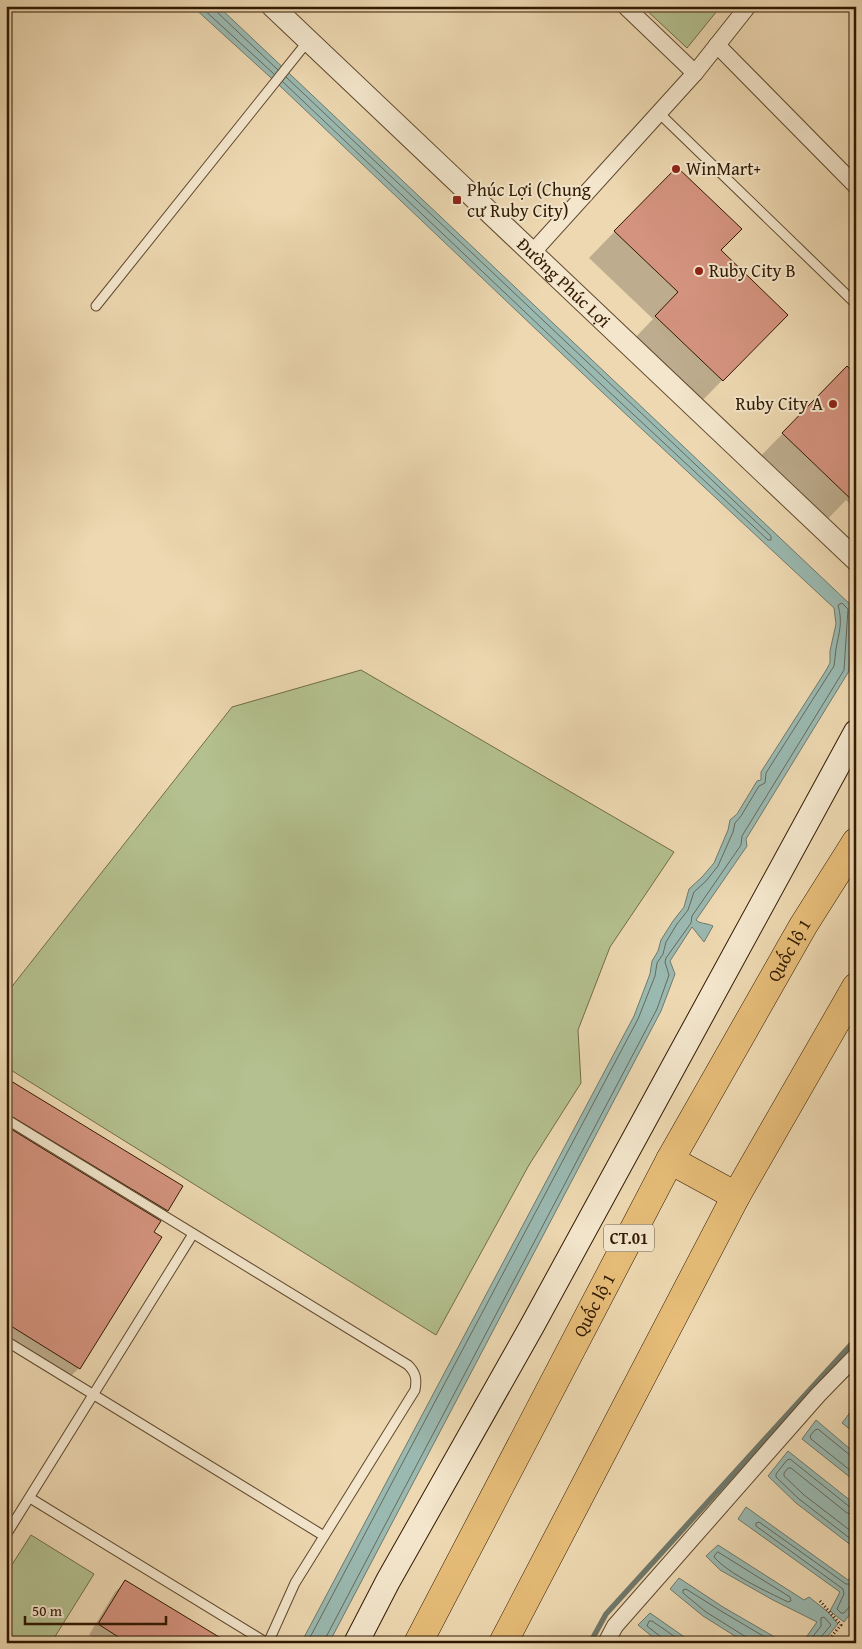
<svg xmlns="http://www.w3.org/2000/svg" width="862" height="1649" font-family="'Gentium Book Plus',serif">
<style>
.green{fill:#b4c08f;stroke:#726c48}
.water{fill:#9ab9b1;stroke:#70796b}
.shadow{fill:#0003}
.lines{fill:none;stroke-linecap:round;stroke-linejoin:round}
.shore{stroke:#66695a;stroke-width:1}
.stream{stroke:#70796b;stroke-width:5.5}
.building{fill:#d4937f;stroke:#311902}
.service-casing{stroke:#60492e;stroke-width:11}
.minor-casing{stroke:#60492e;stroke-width:18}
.tertiary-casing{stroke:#60492e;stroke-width:23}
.secondary-casing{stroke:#311902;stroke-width:26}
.motorway-casing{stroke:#311902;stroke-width:29}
.path{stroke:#311902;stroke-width:3;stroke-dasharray:1 2.5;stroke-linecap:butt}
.service{stroke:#f3e6cc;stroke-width:9}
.minor{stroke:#f3e6cc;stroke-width:16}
.tertiary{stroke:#f3e6cc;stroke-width:21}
.secondary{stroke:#f3e6cc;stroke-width:24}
.motorway{stroke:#e6bc78;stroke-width:28}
.poi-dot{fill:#8f2418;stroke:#f3e6cc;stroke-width:2}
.labels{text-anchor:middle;stroke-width:4;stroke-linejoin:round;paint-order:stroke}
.shield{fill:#f3e6cc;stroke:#6b563f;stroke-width:1}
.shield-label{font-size:16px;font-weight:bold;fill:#311902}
.poi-label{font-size:18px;fill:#311902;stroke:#f3e6cc;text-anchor:start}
.street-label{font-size:18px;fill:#311902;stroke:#f3e6cc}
</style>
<rect width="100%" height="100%" fill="#edd8b1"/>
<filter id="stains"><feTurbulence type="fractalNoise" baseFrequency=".004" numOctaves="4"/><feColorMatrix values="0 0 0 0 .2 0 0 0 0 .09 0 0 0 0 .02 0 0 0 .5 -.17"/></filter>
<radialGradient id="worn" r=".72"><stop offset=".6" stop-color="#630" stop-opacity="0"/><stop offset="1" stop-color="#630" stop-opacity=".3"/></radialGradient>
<g class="green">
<polygon points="642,6 721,6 687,48"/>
<polygon points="361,670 674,852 610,947 578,1030 581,1083 529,1165 436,1335 6,1067 6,994 232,707"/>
<polygon points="31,1535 94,1574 51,1643 6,1643 6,1574"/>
</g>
<g class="water">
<path d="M192,6H218L853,607L849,671L746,839L747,846L696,920C700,924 707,923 713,926L704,942L692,927L670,961L675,974L661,1011L329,1643H301L634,1016L650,974L652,961L658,951L661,940L673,921L684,907L689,889L702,877L714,863L728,830L730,820L737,814L757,781L761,780V772L825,672L830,663V651L836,624L834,608L601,391L280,86Z"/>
<polygon points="852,1410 856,1412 856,1434 842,1423"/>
<polygon points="816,1420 856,1454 856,1482 802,1439"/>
<polygon points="788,1451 856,1505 856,1549 796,1503 768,1476"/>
<polygon points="746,1507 848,1580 856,1572 856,1606 844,1622 830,1611 840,1592 738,1519"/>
<polygon points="718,1545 804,1600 809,1597 828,1612 838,1624 822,1643 802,1643 817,1622 773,1600 720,1570 706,1556"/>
<polygon points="679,1578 723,1607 785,1643 746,1643 703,1616 670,1589"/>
<polygon points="650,1613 693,1643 660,1643 638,1625"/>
</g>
<g class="shadow">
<polygon points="650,195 719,250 786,315 696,407 630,343 653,319 589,258"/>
<polygon points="856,377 856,510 846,500 823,524 757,460 820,395"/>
<polygon points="6,1085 167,1210 156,1220 79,1368 69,1378 6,1339"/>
<polygon points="126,1581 227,1643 101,1643 89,1635 115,1592"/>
</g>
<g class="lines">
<g class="shore">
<polyline points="200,6 274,74"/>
<polyline points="215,6 217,12 278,70"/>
<polyline points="283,82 604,387 768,540 771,540 771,536 286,77"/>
<polyline points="856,1458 851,1456 818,1429 815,1430 810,1436 811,1439 856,1475"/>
<polyline points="856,1509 851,1508 790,1459 787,1460 776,1474 776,1477 799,1499 856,1543"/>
<polyline points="856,1515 847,1513 791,1468 788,1468 784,1473 784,1476 804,1495 856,1535"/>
<path d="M718,1552L790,1597L791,1601L788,1602C766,1591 730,1575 714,1557L715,1555Z"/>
<polyline points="856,1579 851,1584 846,1584 759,1522 756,1523 756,1526 843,1589 844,1594 837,1609 841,1613 844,1613 851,1605 856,1604"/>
<path d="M307,1643L638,1019L655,976L657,963L663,954L666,942L677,924L688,910L694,892L706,881L718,866L733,832L735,823L741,816L759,786L765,783L766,773L834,666C835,660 835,655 836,649C839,632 843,623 838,605L842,603L848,609L844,670L742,836L741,845L692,916L691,923L666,958L665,962L669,975L657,1009L325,1639V1643"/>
<polyline points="663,1643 661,1637 647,1626 649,1621 652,1621 684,1643"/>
<polyline points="748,1643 746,1637 706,1612 683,1593 683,1590 686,1589 721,1611 775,1643"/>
<polyline points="808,1643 821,1626 821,1618 824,1617 831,1625 820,1638 819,1643"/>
</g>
<polyline class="stream" points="590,1643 606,1614 856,1339"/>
</g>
<g class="building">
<polygon points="677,167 742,229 721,250 788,315 723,381 655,316 678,292 614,231"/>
<polygon points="847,366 856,375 856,504 782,433"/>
<polygon points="6,1078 183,1186 168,1211 6,1113"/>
<polygon points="6,1126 161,1221 154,1232 162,1237 80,1369 6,1323"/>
<polygon points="125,1580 229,1643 128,1643 98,1624"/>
</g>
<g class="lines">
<defs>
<g id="service">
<polyline points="659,113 856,304"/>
<polyline points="96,306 308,41"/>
<path d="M6,1119L408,1365C416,1373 417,1379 415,1390L295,1583L268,1643"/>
<polyline points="6,1341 324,1536"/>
<polyline points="30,1498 267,1643"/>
<polyline points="6,1535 193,1234"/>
</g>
<g id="minor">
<polyline points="625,6 695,73"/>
<polyline points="717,45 856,186"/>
<polyline points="532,253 695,73 748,6"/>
<polyline points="606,1643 615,1626 818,1395 856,1356"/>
</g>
<g id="tertiary">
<path id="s1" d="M272,6L856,560"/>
</g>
<polyline id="secondary" points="356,1643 388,1581 532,1326 856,732"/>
<g id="motorway">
<polyline points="670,1160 736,1196"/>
<path id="s2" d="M418,1643L670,1160L803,926L856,842"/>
<polyline points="503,1643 736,1196 856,987"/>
</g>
</defs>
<use href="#service" class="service-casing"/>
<use href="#minor" class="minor-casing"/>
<use href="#tertiary" class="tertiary-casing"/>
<use href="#secondary" class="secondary-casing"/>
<use href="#motorway" class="motorway-casing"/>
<polyline class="path" points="820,1601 841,1625 826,1643"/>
<use href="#service" class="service"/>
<use href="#minor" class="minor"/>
<use href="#tertiary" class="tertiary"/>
<use href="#secondary" class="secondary"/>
<use href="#motorway" class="motorway"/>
</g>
<g class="poi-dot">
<circle cx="676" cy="169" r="5"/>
<rect x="452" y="195" width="10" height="10" rx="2.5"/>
<circle cx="699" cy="271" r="5"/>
<circle cx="833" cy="404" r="5"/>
</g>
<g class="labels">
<rect class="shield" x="604" y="1224.5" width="50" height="27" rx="4"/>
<g class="shield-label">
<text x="629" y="1244">CT.01</text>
</g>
<g class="poi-label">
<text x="686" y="175">WinMart+</text>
<text x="467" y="196">Phúc Lợi (Chung<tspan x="467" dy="21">cư Ruby City)</tspan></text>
<text x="709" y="277">Ruby City B</text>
<text x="823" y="410" text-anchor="end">Ruby City A</text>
</g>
<g class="street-label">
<text dy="6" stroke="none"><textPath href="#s1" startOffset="402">Đường Phúc Lợi</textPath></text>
<text dy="6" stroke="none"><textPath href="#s2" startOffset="786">Quốc lộ 1</textPath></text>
<text dy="6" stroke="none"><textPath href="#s2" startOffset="381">Quốc lộ 1</textPath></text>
</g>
</g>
<rect width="862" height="1649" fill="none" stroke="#edd8b1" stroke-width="25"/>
<rect x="8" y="8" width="847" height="1634" fill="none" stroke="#311902" stroke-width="2.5"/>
<rect x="12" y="12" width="837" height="1624" fill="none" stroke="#311902"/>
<path d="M25 1616v8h141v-8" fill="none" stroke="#311902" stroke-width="2.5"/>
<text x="32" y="1616" font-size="15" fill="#311902" stroke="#f3e6cc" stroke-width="4" paint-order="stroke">50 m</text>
<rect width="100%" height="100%" filter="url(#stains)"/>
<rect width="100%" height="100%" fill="url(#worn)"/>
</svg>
